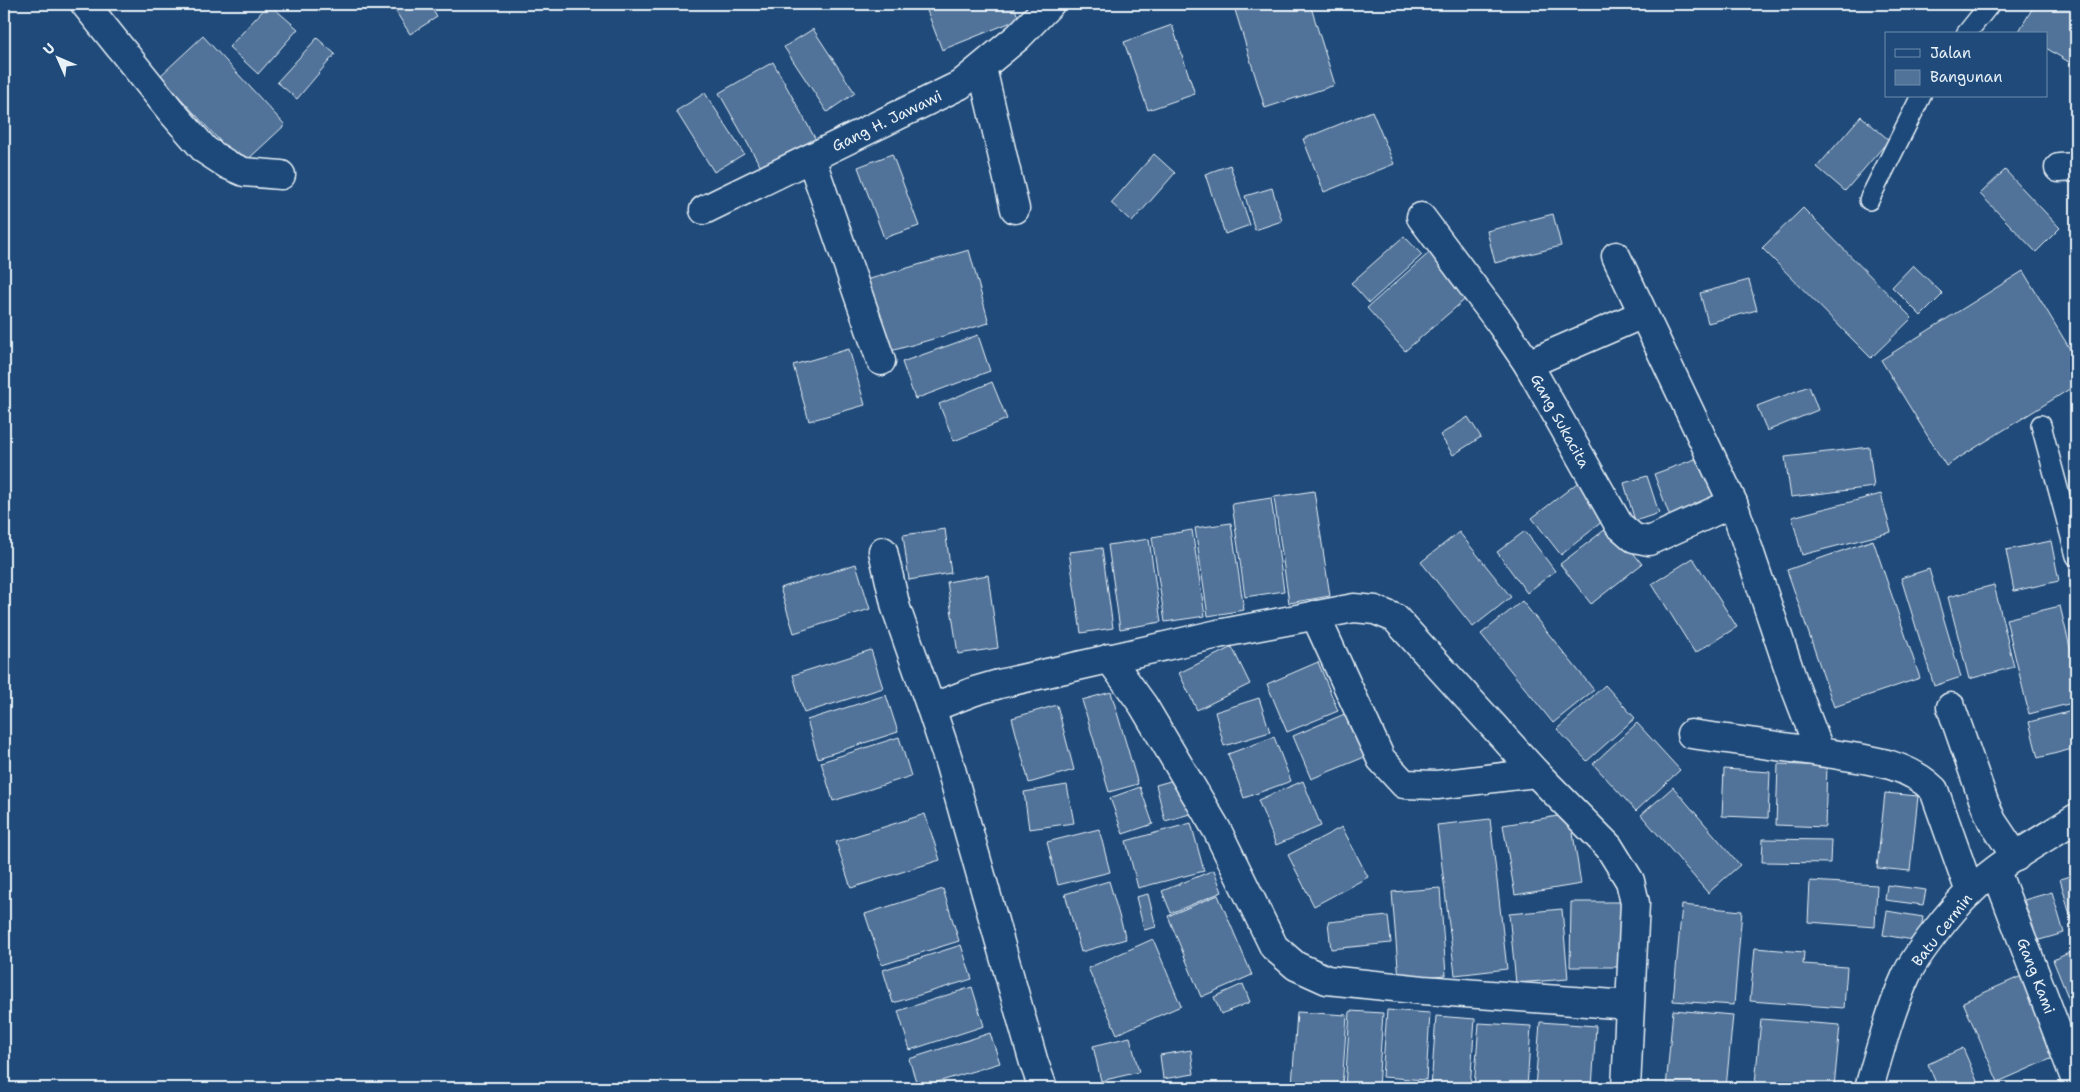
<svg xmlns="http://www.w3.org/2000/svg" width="2080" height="1092" font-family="'Shantell Sans',sans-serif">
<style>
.building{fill:#517399;stroke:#e8f1f8}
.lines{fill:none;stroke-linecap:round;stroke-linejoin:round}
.service-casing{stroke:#e8f1f8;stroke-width:22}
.minor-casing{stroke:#e8f1f8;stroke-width:31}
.service{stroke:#1f4a7a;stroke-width:19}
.minor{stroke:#1f4a7a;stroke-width:28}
.labels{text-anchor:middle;stroke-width:4.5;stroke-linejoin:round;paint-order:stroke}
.street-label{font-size:15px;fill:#e8f1f8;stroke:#1f4a7a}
</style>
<rect width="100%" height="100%" fill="#1f4a7a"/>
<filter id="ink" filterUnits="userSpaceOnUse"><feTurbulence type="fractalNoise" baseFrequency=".02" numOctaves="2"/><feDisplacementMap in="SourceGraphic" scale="10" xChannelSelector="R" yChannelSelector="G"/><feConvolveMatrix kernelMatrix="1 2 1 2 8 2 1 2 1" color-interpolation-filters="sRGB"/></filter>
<g filter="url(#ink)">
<g class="building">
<polygon points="269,4 298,29 258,74 229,47"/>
<polygon points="391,4 429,4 437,17 410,34"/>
<polygon points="938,4 1013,4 1019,19 942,50 926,8"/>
<polygon points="1255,4 1310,4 1335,85 1265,108 1235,10"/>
<polygon points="2035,4 2076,4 2076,58 2072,64 2046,48 2046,34 2023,34 2019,31"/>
<polygon points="1172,25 1195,94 1148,110 1124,42"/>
<polygon points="813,29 855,93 827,112 784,47"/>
<polygon points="203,36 285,125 242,165 160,76"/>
<polygon points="317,38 335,54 297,99 277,82"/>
<polygon points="773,62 816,140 762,169 719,93"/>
<polygon points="705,93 744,154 714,172 676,111"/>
<polygon points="1372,111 1394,164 1324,192 1303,139"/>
<polygon points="1861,116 1889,140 1845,191 1817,167"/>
<polygon points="892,154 919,226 884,238 858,167"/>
<polygon points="1154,154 1175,173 1132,222 1111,203"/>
<polygon points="1230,165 1250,225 1225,234 1205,174"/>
<polygon points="2005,170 2060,228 2036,252 1980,194"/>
<polygon points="1272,188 1282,221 1255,230 1245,196"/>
<polygon points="1803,208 1912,318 1871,358 1762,248"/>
<polygon points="1553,214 1561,246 1495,263 1487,231"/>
<polygon points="1404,236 1422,255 1369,303 1351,283"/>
<polygon points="969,250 989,323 884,353 863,281"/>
<polygon points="1430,252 1469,296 1405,351 1367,308"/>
<polygon points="1913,265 1943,294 1921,316 1892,287"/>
<polygon points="2023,271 2076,359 2076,385 1946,466 1881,360"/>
<polygon points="1749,280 1757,310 1708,323 1700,293"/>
<polygon points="978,335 990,371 915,399 902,362"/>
<polygon points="849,349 865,405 809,421 793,365"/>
<polygon points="992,382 1007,419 954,441 939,404"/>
<polygon points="1809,386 1818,410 1767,431 1757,406"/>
<polygon points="1468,417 1481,437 1453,455 1440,435"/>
<polygon points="1869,447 1874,487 1791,497 1785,457"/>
<polygon points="1709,454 1728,504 1673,525 1654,474"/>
<polygon points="1647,476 1659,513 1635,521 1624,483"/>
<polygon points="1581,480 1609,516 1561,555 1532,518"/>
<polygon points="1314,491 1330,596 1289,603 1274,497"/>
<polygon points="1881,494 1891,532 1802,555 1792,517"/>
<polygon points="1271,498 1284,591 1245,597 1232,504"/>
<polygon points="1231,523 1244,610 1208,616 1195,528"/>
<polygon points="1611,525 1642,564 1591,604 1560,564"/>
<polygon points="945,529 951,573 909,580 903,535"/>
<polygon points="1192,530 1205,616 1165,622 1152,537"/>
<polygon points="1525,531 1555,571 1527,593 1497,552"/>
<polygon points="1459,532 1511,597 1473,627 1421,562"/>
<polygon points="1149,539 1161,622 1120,629 1108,545"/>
<polygon points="1873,540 1920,678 1834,707 1787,570"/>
<polygon points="2051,541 2059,581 2014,591 2006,550"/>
<polygon points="1102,548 1113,628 1081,633 1069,552"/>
<polygon points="1693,558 1737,627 1695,653 1652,584"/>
<polygon points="856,564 870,609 794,633 780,588"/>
<polygon points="1929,569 1961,677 1934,686 1901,578"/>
<polygon points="988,575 998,648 958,654 947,582"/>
<polygon points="1994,585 2014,667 1969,679 1948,597"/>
<polygon points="1522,601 1594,690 1553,723 1481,634"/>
<polygon points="2060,606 2076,672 2076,702 2029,714 2006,619"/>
<polygon points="1232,647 1250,684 1197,710 1179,673"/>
<polygon points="871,650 883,688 804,713 793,675"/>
<polygon points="1318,662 1338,711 1287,732 1267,684"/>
<polygon points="1605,685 1635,718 1587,761 1557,729"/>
<polygon points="1111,692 1138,784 1109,792 1082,700"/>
<polygon points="886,695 898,732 818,758 807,720"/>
<polygon points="1259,698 1270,732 1224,746 1215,712"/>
<polygon points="1057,705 1074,770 1029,783 1012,718"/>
<polygon points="1354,710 1372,754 1311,779 1293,736"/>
<polygon points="2076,710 2076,748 2038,758 2029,722"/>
<polygon points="1637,723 1680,770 1636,811 1593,764"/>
<polygon points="899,737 911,776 833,801 821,762"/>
<polygon points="1274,737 1291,781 1244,798 1228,754"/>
<polygon points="1778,764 1827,766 1825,827 1776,825"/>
<polygon points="1724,769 1770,772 1768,818 1722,816"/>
<polygon points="1181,778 1190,814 1165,821 1156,785"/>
<polygon points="1303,781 1321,826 1276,845 1258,800"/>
<polygon points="1067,785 1074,823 1029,829 1024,792"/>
<polygon points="1140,787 1153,824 1123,834 1110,798"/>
<polygon points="1673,787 1740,865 1708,893 1641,815"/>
<polygon points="1885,793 1918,796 1910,871 1877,868"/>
<polygon points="925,814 940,860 851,888 836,842"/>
<polygon points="1570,814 1581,884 1515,895 1503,825"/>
<polygon points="1490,819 1507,969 1455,975 1437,825"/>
<polygon points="1191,823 1204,871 1138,888 1126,841"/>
<polygon points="1342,827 1368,877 1314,906 1288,855"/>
<polygon points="1099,829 1110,872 1058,885 1047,842"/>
<polygon points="1763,839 1831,840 1830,863 1762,862"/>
<polygon points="1214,870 1222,892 1171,913 1162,891"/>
<polygon points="2076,874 2076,937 2060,879"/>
<polygon points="1109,881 1126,939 1081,952 1065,894"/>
<polygon points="1810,881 1877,885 1875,927 1808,922"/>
<polygon points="1887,885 1926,890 1923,905 1885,900"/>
<polygon points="1440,888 1446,975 1399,979 1392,892"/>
<polygon points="943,889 959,941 882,965 865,914"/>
<polygon points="2052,892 2064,933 2036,941 2024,900"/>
<polygon points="1148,894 1156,927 1144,930 1136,897"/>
<polygon points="1218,895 1252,975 1201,997 1168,916"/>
<polygon points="1571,902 1624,902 1623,967 1570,967"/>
<polygon points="1682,905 1742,911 1734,1005 1673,1001"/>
<polygon points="1562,909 1568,979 1516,983 1509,914"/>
<polygon points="1887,911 1923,917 1919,941 1883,935"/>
<polygon points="1388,916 1391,943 1331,949 1328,922"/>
<polygon points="1153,939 1181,1006 1117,1034 1088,968"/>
<polygon points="961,945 972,979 893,1003 883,970"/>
<polygon points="1755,948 1804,952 1803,964 1847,967 1844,1008 1750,1001"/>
<polygon points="2076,950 2076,1017 2053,960"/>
<polygon points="2026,974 2062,1054 1998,1082 1963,1002"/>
<polygon points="1243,984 1250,1002 1221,1014 1214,997"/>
<polygon points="972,987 984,1026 910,1050 898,1011"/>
<polygon points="1387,1010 1430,1013 1426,1080 1382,1077"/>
<polygon points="1673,1010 1733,1015 1726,1088 1666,1088"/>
<polygon points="1350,1011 1383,1013 1378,1088 1345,1088"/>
<polygon points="1297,1012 1347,1015 1342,1088 1292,1086"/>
<polygon points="1436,1016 1475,1019 1470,1088 1431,1088"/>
<polygon points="1761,1019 1840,1025 1834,1088 1755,1084"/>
<polygon points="1540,1022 1596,1026 1592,1088 1535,1088"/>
<polygon points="1479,1023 1531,1026 1527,1088 1474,1088"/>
<polygon points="990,1033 1000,1063 918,1088 909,1059"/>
<polygon points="1130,1037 1139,1072 1101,1081 1093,1046"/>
<polygon points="1963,1048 1980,1088 1938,1088 1928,1064"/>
<polygon points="1191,1050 1194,1074 1163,1079 1160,1055"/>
</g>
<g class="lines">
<defs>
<g id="service">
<polyline points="1966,34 1990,4"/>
<polyline points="1869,200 1921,96"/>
<polyline points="2041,425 2076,556"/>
</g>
<g id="minor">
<polyline points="85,4 171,111 205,150 228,165 244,172 281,175"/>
<polyline points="982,68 1015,209"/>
<polyline points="811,158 881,361"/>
<polyline points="2059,168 2076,167"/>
<polyline points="704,210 960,85 1018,37 1050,4"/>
<polyline points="1421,217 1501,324 1528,364 1619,525 1634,538 1649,541 1733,503"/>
<path d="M1616,256L1733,503L1794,684L1820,752C1860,759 1904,760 1934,790L1970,892"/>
<polyline points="1528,364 1643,314"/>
<polyline points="883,551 896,608 931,708"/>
<polyline points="1315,615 1381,759 1404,784 1437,785 1536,773"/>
<polyline points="1109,658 1143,705 1217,830 1274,947 1296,966 1327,980 1423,990 1629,1005"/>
<polyline points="1951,707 1984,802 1992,821 2016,857"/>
<polyline points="1691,734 1820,752"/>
<polyline points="1996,871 2076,1081"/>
<polyline points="1043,1088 1034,1063 949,762 931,708 975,691 999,684 1218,634 1354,608 1375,610 1395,618 1536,773 1609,847 1630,881 1635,903 1626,1088"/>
<path d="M1869,1088C1879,1053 1891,1009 1906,976C1916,954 1952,909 1970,892C2000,862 2041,841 2076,818"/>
</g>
</defs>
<use href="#service" class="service-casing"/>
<use href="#minor" class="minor-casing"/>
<use href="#service" class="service"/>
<use href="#minor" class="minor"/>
</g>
</g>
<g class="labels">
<g class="street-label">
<text transform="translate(887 121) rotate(-26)" y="5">Gang H. Jawawi</text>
<text transform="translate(1560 421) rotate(61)" y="5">Gang Sukacita</text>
<text transform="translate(1942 930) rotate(-52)" y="5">Batu Cermin</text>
<text transform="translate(2036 976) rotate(69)" y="5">Gang Kami</text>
</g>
</g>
<rect width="2080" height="1092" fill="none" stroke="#1f4a7a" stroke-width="20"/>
<rect x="10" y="10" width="2060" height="1072" fill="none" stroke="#e8f1f8" stroke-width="2" filter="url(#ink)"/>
<rect x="1885" y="32" width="162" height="65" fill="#1f4a7a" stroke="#6f8dac"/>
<rect x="1895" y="49" width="25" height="8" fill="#1f4a7a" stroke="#6f8dac"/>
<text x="1930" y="58" font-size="15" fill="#e8f1f8">Jalan</text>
<rect x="1895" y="70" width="25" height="15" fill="#517399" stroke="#6f8dac"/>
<text x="1930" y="82" font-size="15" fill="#e8f1f8">Bangunan</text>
<g transform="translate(58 58) rotate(315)" stroke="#1f4a7a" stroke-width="4" paint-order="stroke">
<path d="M0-4L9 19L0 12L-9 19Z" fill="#e8f1f8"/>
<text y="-8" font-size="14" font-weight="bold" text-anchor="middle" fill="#e8f1f8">U</text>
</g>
</svg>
